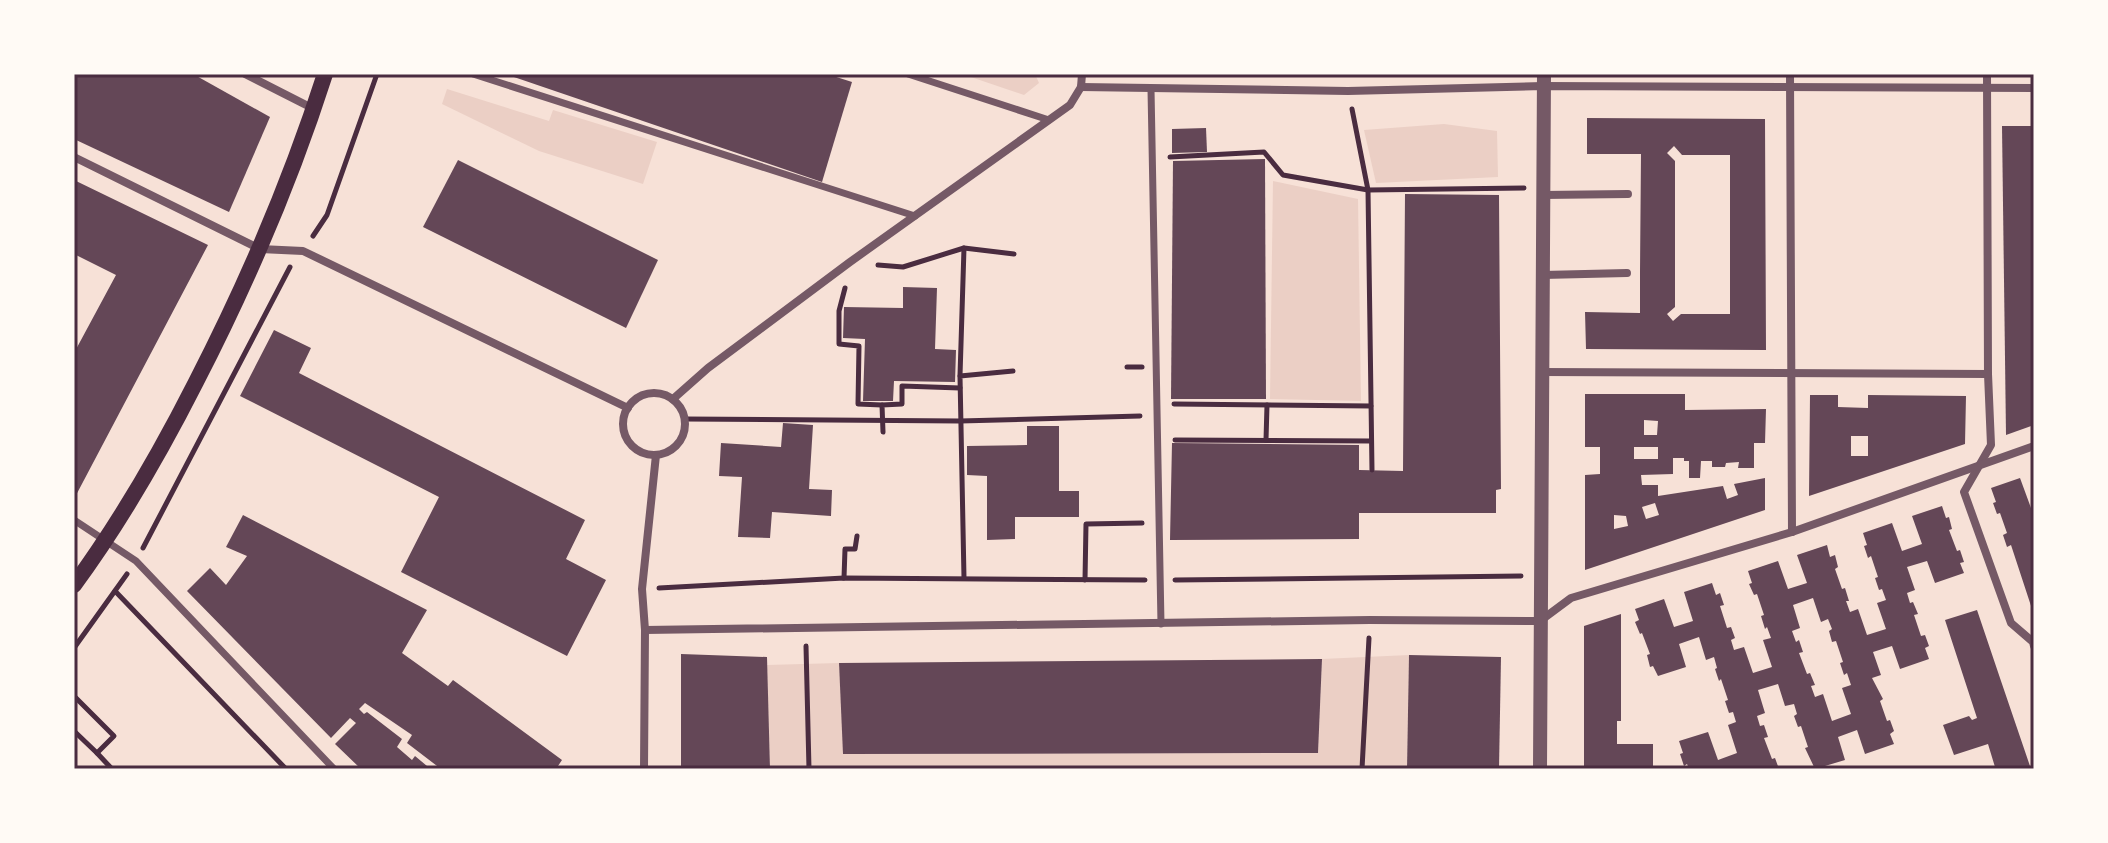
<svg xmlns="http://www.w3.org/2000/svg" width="2108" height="843" font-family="'Source Sans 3',sans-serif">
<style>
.green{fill:#ebcfc5}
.building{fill:#644757;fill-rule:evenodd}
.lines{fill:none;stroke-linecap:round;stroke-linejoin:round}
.path{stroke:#4a2c40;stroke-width:5}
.pedestrian{stroke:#755966;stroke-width:7}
.minor{stroke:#755966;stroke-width:8}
.tertiary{stroke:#755966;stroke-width:14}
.secondary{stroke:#4a2c40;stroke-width:16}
.neatline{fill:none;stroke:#4a2c40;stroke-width:3}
</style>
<rect width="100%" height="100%" fill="#f7e1d7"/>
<g class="green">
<polygon points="962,74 1035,74 1039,83 1024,95"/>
<polygon points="447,89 549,121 553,110 657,142 643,184 539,151 442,104"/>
<polygon points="1444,124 1497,131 1498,177 1376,183 1364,130"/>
<polygon points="1273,181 1358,199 1361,401 1270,399"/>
<polygon points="1409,655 1407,769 770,769 767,665 839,663 844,754 1318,753 1322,659"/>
</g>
<g class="building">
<polygon points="74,74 193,74 270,117 229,212 74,139"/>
<polygon points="505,74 827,74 852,82 822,182"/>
<path d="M1587,118L1765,119L1766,350L1586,349L1585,312L1640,313V272L1641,154H1587ZM1674,146L1682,155H1730V314H1681L1673,321L1667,314L1675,307V161L1667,153Z"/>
<polygon points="2002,126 2034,126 2034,425 2006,435"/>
<polygon points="1206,128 1207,152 1172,153 1172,129"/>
<polygon points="1265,159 1266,399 1171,399 1173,161"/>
<polygon points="458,160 658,260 626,328 423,227"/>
<polygon points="74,180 208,245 74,499 74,353 116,275 74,254"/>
<polygon points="1405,194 1499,195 1501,489 1496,490 1496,513 1359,513 1359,539 1170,540 1172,443 1359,445 1359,470 1403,471"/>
<polygon points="903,287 937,288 935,349 956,350 955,382 894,381 893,401 863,401 865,339 843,338 844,307 903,308"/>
<polygon points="274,330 311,348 299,373 585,520 566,559 606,580 567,656 401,572 439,497 240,396"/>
<path d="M1585,394H1685V410L1766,409L1765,443H1754V468H1738L1739,462L1726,463L1725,467H1712V461H1701L1700,478H1689V461H1684V458H1673V474L1641,475L1642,485H1658V496L1723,486L1727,499L1738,495L1734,484L1765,478V510L1585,570V475L1600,474V447H1585ZM1644,420L1658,421L1657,435H1644ZM1634,447H1658V459H1634ZM1655,503L1659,515L1646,519L1642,507ZM1614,515L1626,516L1628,526L1614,529Z"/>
<path d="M1810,395H1838V407L1868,408V395L1966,396L1965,444L1809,496ZM1851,436H1868V456H1851Z"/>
<polygon points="783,423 813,425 809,489 832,490 831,516 772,512 770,538 738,537 742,477 719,476 721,443 781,447"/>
<polygon points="1027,426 1059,426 1059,491 1079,491 1079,517 1015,517 1015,539 987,540 987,476 967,475 967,446 1027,445"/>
<polygon points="2020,478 2031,508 2034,507 2033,612 2011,545 2007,547 2003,535 2007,533 2000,513 1997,514 1993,503 1996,502 1991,488"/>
<path d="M1942,506L1946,518L1949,517L1952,529L1949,530L1957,551L1960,550L1964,562L1960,563L1964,573L1935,583L1927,561L1907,567L1915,590L1907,593L1910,603L1913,602L1918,614L1914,615L1921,636L1925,635L1929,646L1925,648L1929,659L1900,669L1892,646L1873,652L1881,675L1872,678L1883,699L1880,701L1887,721L1890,720L1894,731L1890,734L1894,744L1865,754L1857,730L1838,737L1845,760L1815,769L1805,748L1808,747L1801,726L1798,727L1794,716L1797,714L1794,704L1785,706L1778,684L1758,690L1765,713L1757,716L1760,726L1764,725L1768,737L1764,738L1772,759L1775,758L1779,769H1689L1687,764L1684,766L1680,754L1683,753L1679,741L1708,732L1718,760L1737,753L1728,725L1736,722L1733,712L1729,713L1725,701L1728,700L1721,679L1719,681L1715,669L1717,668L1714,657L1706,660L1699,637L1679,644L1686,667L1658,676L1653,666L1650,667L1647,655L1650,654L1642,633L1640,634L1635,622L1639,620L1635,609L1664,599L1674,627L1693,621L1684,592L1712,583L1716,595L1720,593L1724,605L1720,606L1727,628L1731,627L1735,638L1731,640L1734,650L1744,647L1753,673L1772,667L1763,640L1771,638L1767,627L1765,629L1761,616L1764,615L1757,594L1754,595L1749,584L1752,583L1748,571L1778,561L1788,589L1807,583L1797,555L1827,545L1830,557L1835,555L1838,567L1835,569L1842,589L1845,588L1849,601H1846L1850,612L1858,609L1867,635L1886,629L1877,603L1886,600L1882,589L1879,590L1875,578L1878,577L1871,556L1868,558L1864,546L1867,545L1863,533L1892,523L1902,551L1922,544L1912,516ZM1813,598L1821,622L1828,619L1832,629L1829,631L1832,642L1836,641L1843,662L1840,663L1844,675L1847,673L1851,685L1842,688L1851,714L1832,721L1823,694L1815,697L1811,686L1815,685L1810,673L1807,674L1799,653L1803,652L1799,640L1796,642L1792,631L1800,628L1793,605Z"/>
<polygon points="243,515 427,610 402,653 448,686 453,680 562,760 556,769 441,769 407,743 412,735 365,703 359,709 364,714 367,712 402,739 397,747 412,760 415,756 427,766 425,769 361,769 335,744 356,723 350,718 331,738 187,591 210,568 226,585 247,556 226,547"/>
<polygon points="1977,610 2001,681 2031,769 1998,769 1997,766 1995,767 1988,744 1954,755 1943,725 1969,716 1972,720 1977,718 1945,620"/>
<polygon points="1621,614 1621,721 1617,721 1617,744 1653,744 1653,769 1584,769 1584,626"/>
<polygon points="681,654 767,657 770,769 681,769"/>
<polygon points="1409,655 1501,657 1499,769 1407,769"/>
<polygon points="1322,659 1318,753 843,754 839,663"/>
</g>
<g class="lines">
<g class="path">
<polyline points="1352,109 1368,190 1372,470"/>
<polyline points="1170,157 1264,152 1283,175 1368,190 1524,188"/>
<polyline points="313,236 327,215 377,74"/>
<polyline points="878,265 903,267 964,248 1014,254"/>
<polyline points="845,288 839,311 839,344 859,346 858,404 882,405"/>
<polyline points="1127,367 1142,367"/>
<polyline points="960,376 964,248"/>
<polyline points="1174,404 1371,406"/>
<polyline points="685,419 960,421 1140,416"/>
<polyline points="883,432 882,405 902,404 902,386 960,388"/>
<polyline points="1175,440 1371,441"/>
<polyline points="1266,440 1267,405"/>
<polyline points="143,548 290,267"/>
<polyline points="844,578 845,549 855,549 857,536"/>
<polyline points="964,578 960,376 1013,371"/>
<polyline points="1085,580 1086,524 1142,523"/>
<polyline points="1175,580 1521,576"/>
<polyline points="659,588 844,578 1145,580"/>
<polyline points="115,591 286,769"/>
<polyline points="806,646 809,769"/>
<polyline points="74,648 127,574"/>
<polyline points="74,696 114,736 97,753 74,731"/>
<polyline points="97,753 112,769"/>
<polyline points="1362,769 1369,638"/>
</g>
<g class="pedestrian">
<polyline points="473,74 915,216"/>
<polyline points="908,74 1049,120"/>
<polyline points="1151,89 1161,624"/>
<polyline points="74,520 136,561 334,769"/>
</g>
<g class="minor">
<polyline points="245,74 314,109"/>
<polyline points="1790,74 1792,532"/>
<polyline points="1987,74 1988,374 1991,445 1964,492 2011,623 2033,642 2034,646"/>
<polyline points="1081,87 1348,91 1543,86 2034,88"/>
<polyline points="74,157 260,249 303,251 628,408"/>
<polyline points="1543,195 1628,194"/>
<polyline points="1543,275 1627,273"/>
<polyline points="1541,372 1988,374"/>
<circle cx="654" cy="424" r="31"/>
<polyline points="673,399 708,368 850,262 1070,105 1081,87 1082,74"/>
<polyline points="645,630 1370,620 1540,621 1571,598 1792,532 2034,446"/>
<polyline points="644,769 645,630 642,589 656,455"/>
</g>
<polyline class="tertiary" points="1540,769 1544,74"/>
<path class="secondary" d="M74,585C121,521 160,453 196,382C247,283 291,180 325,74"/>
</g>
<rect width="2108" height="843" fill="none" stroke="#fffaf5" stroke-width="152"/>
<rect x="76" y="76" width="1956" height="691" class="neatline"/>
</svg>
